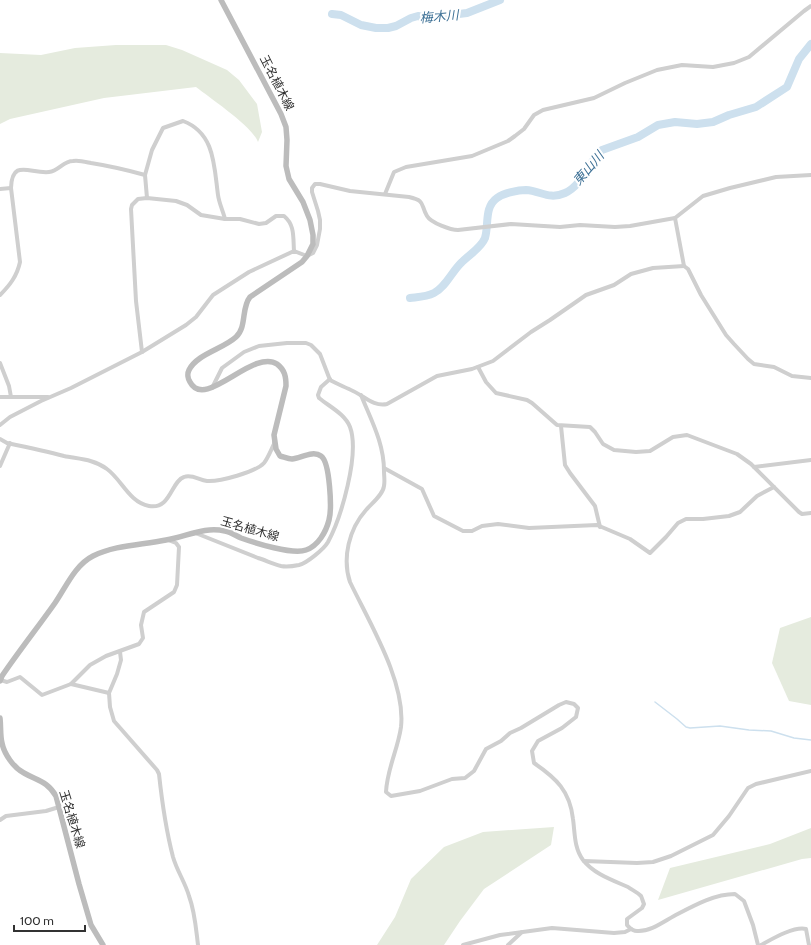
<svg xmlns="http://www.w3.org/2000/svg" width="811" height="945" font-family="Cabin,'Noto Sans JP',sans-serif">
<style>
.green{fill:#e5ebde}
.lines{fill:none;stroke-linecap:round;stroke-linejoin:round}
.stream{stroke:#cde0ee;stroke-width:1.5}
.river{stroke:#cde0ee;stroke-width:8}
.street{stroke:#cfcfcf;stroke-width:4}
.secondary{stroke:#bcbcbc;stroke-width:5.5}
.labels{text-anchor:middle;stroke-width:4;stroke-linejoin:round;paint-order:stroke}
.street-label{font-size:12px;fill:#323232;stroke:#fff}
.water-label{font-size:13px;font-style:italic;fill:#3e7196;stroke:#fff}
</style>
<rect width="100%" height="100%" fill="#fff"/>
<g class="green">
<path d="M116,45H166L182,50L227,70L239,80L257,104L262,132L258,142C253,127 210,98 196,87L104,98L10,119L0,124V53L41,55L75,48Z"/>
<polygon points="811,617 811,705 789,701 772,663 780,628"/>
<polygon points="554,827 551,845 484,889 460,921 444,945 377,945 395,917 411,879 444,847 483,832"/>
<polygon points="811,828 811,858 802,859 658,900 670,868 770,844"/>
</g>
<g class="lines">
<polyline class="stream" points="655,702 677,719 686,727 690,728 720,726 749,730 771,731 794,738 811,740"/>
<g class="river">
<polyline points="332,14 341,15 361,25 376,28 388,28 396,26 411,18 418,16 426,18 467,13 500,0"/>
<path d="M410,298C418,297 426,297 434,293C446,287 452,271 462,262C470,254 481,248 485,238C489,225 484,207 497,198C504,193 518,190 526,190C541,191 549,200 565,193C583,185 588,162 602,150L638,137L658,125L675,122L697,124L713,122L729,115L756,107L787,87L799,59L811,44"/>
</g>
<g class="street">
<path d="M145,175L152,150L163,128L183,121C215,133 214,166 218,195C219,203 223,211 225,219"/>
<polyline points="0,189 11,188"/>
<polyline points="385,194 394,172 406,167 472,156 508,141 515,136 524,129 534,115 543,110 594,98 625,83 657,70 682,65 713,67 734,63 749,57 804,11 811,6"/>
<polyline points="675,218 684,266 688,269 701,295 726,335 734,344 748,359 754,364 774,367 792,376 811,378"/>
<path d="M0,295C10,285 17,276 20,262L11,188C12,158 30,174 49,172C59,171 63,161 73,161C79,160 86,162 91,163C110,166 127,170 145,175L147,198"/>
<path d="M142,352L136,301L131,209L132,205L138,199L147,198L176,201L187,205L201,215L225,219H240L259,224L266,223L276,216H284C295,225 293,237 294,251"/>
<polyline points="0,363 9,386 11,397"/>
<polyline points="478,367 486,382 496,393 527,400 532,403 557,425 590,427 595,432 603,444 614,450 636,452 650,451 673,437 687,435 737,454 751,464 799,512 802,514 811,513"/>
<path d="M212,388L222,368L244,352L259,346L287,343H306L311,345L320,354L330,380C337,384 345,387 353,391C364,396 374,407 387,404L437,376L472,369L493,361L531,332L550,320L576,302L586,295L614,285L631,274L653,268L684,266"/>
<path d="M361,395C371,420 384,443 384,471C384,476 385,481 384,486C383,495 371,504 366,510C349,529 342,558 350,582C369,622 406,682 401,727C398,749 387,769 386,792L391,796L420,791L452,779L465,778L474,771L486,749L501,741L510,733L521,728L559,705L566,702L574,704L578,708L576,717L562,728L538,741L532,751L534,763C556,778 570,791 573,819C575,833 574,848 583,860C594,874 612,880 628,887C632,890 637,892 641,896C642,898 643,902 644,904L642,908L627,919V925C630,928 632,931 637,931C650,932 663,922 674,916C693,906 714,894 735,894L744,901L753,925L758,945"/>
<polyline points="0,397 48,397"/>
<path d="M0,425L10,417L41,401L71,388L142,352L186,325L196,317L213,295L249,272L294,251L307,256L313,253L317,245L320,229V220L318,211L312,192V188L315,184H320L350,191L409,197C426,201 420,204 427,216C431,223 451,230 458,230L511,224L560,227L580,225L615,227L630,226L675,218L703,196L730,188L776,177L811,175"/>
<polyline points="561,426 565,465 570,473 595,506 600,527"/>
<path d="M0,439L7,443C26,447 45,451 64,456C78,459 94,459 107,469C122,480 129,502 149,506C171,510 171,481 184,477C192,474 199,480 207,481C219,482 256,472 264,463C268,458 271,450 274,444V441"/>
<polyline points="0,466 10,443"/>
<polyline points="754,467 811,460"/>
<polyline points="384,468 422,489 434,516 463,531 472,531 482,526 498,524 529,528 597,525 630,539 650,553 666,537 678,523 686,519 703,519 729,516 740,512 757,496 774,487"/>
<path d="M195,532L198,534C218,542 238,550 258,558C265,560 273,564 281,566C286,567 294,566 299,565C307,563 324,549 328,542C341,518 360,454 350,427C345,414 330,407 319,398L318,395L321,387L330,379"/>
<path d="M120,652L121,660L117,674L109,693L110,707L114,721L157,770L159,774C162,802 166,830 173,857C177,871 185,882 189,896C195,912 196,929 198,945"/>
<polyline points="0,680 7,682 20,677 42,695 71,684"/>
<polyline points="109,693 71,684 90,665 106,656 139,644 143,638 141,625 144,612 174,592 177,585 179,547 176,543 168,540"/>
<polyline points="0,820 6,816 46,811 59,807"/>
<polyline points="584,861 637,863 653,862 671,856 713,835 729,816 748,788 756,784 811,771"/>
<polyline points="463,945 500,935 552,928 614,933 625,932 631,929"/>
<polyline points="508,945 522,932"/>
<path d="M761,945C772,939 794,926 806,929L809,945"/>
</g>
<g class="secondary">
<path d="M0,681L2,676C19,651 38,627 55,603C66,587 75,565 93,556C115,545 142,545 166,540C186,537 204,526 225,531C231,532 236,536 241,538C255,543 293,555 306,550C318,546 326,532 329,520C332,509 330,462 321,456C313,450 301,458 292,459C288,459 284,457 280,456L276,449L274,435L286,386C286,377 285,370 277,364C253,348 205,411 190,382C188,379 187,374 189,370C197,354 223,349 236,337C247,327 241,308 250,297L302,262L307,256L313,244V235L310,220L303,202L289,179L286,166L287,140L286,127L281,114L221,0"/>
<path d="M0,718C1,726 0,735 2,743C4,754 14,768 24,773C38,781 47,781 56,796L79,884L91,925L103,945"/>
</g>
</g>
<g class="labels">
<g class="street-label">
<text transform="translate(277 83) rotate(63)" y="4">玉名植木線</text>
<text transform="translate(250 529) rotate(16)" y="4">玉名植木線</text>
<text transform="translate(72 819) rotate(73)" y="4">玉名植木線</text>
</g>
<g class="water-label">
<text transform="translate(439 16) rotate(-5)" y="5">梅木川</text>
<text transform="translate(588 168) rotate(-49)" y="5">東山川</text>
</g>
</g>
<path d="M14 925v6h71v-6" fill="none" stroke="#323232" stroke-width="2"/>
<text x="20" y="925" font-size="12" fill="#323232" stroke="#ffffff" stroke-width="3" paint-order="stroke">100 m</text>
</svg>
